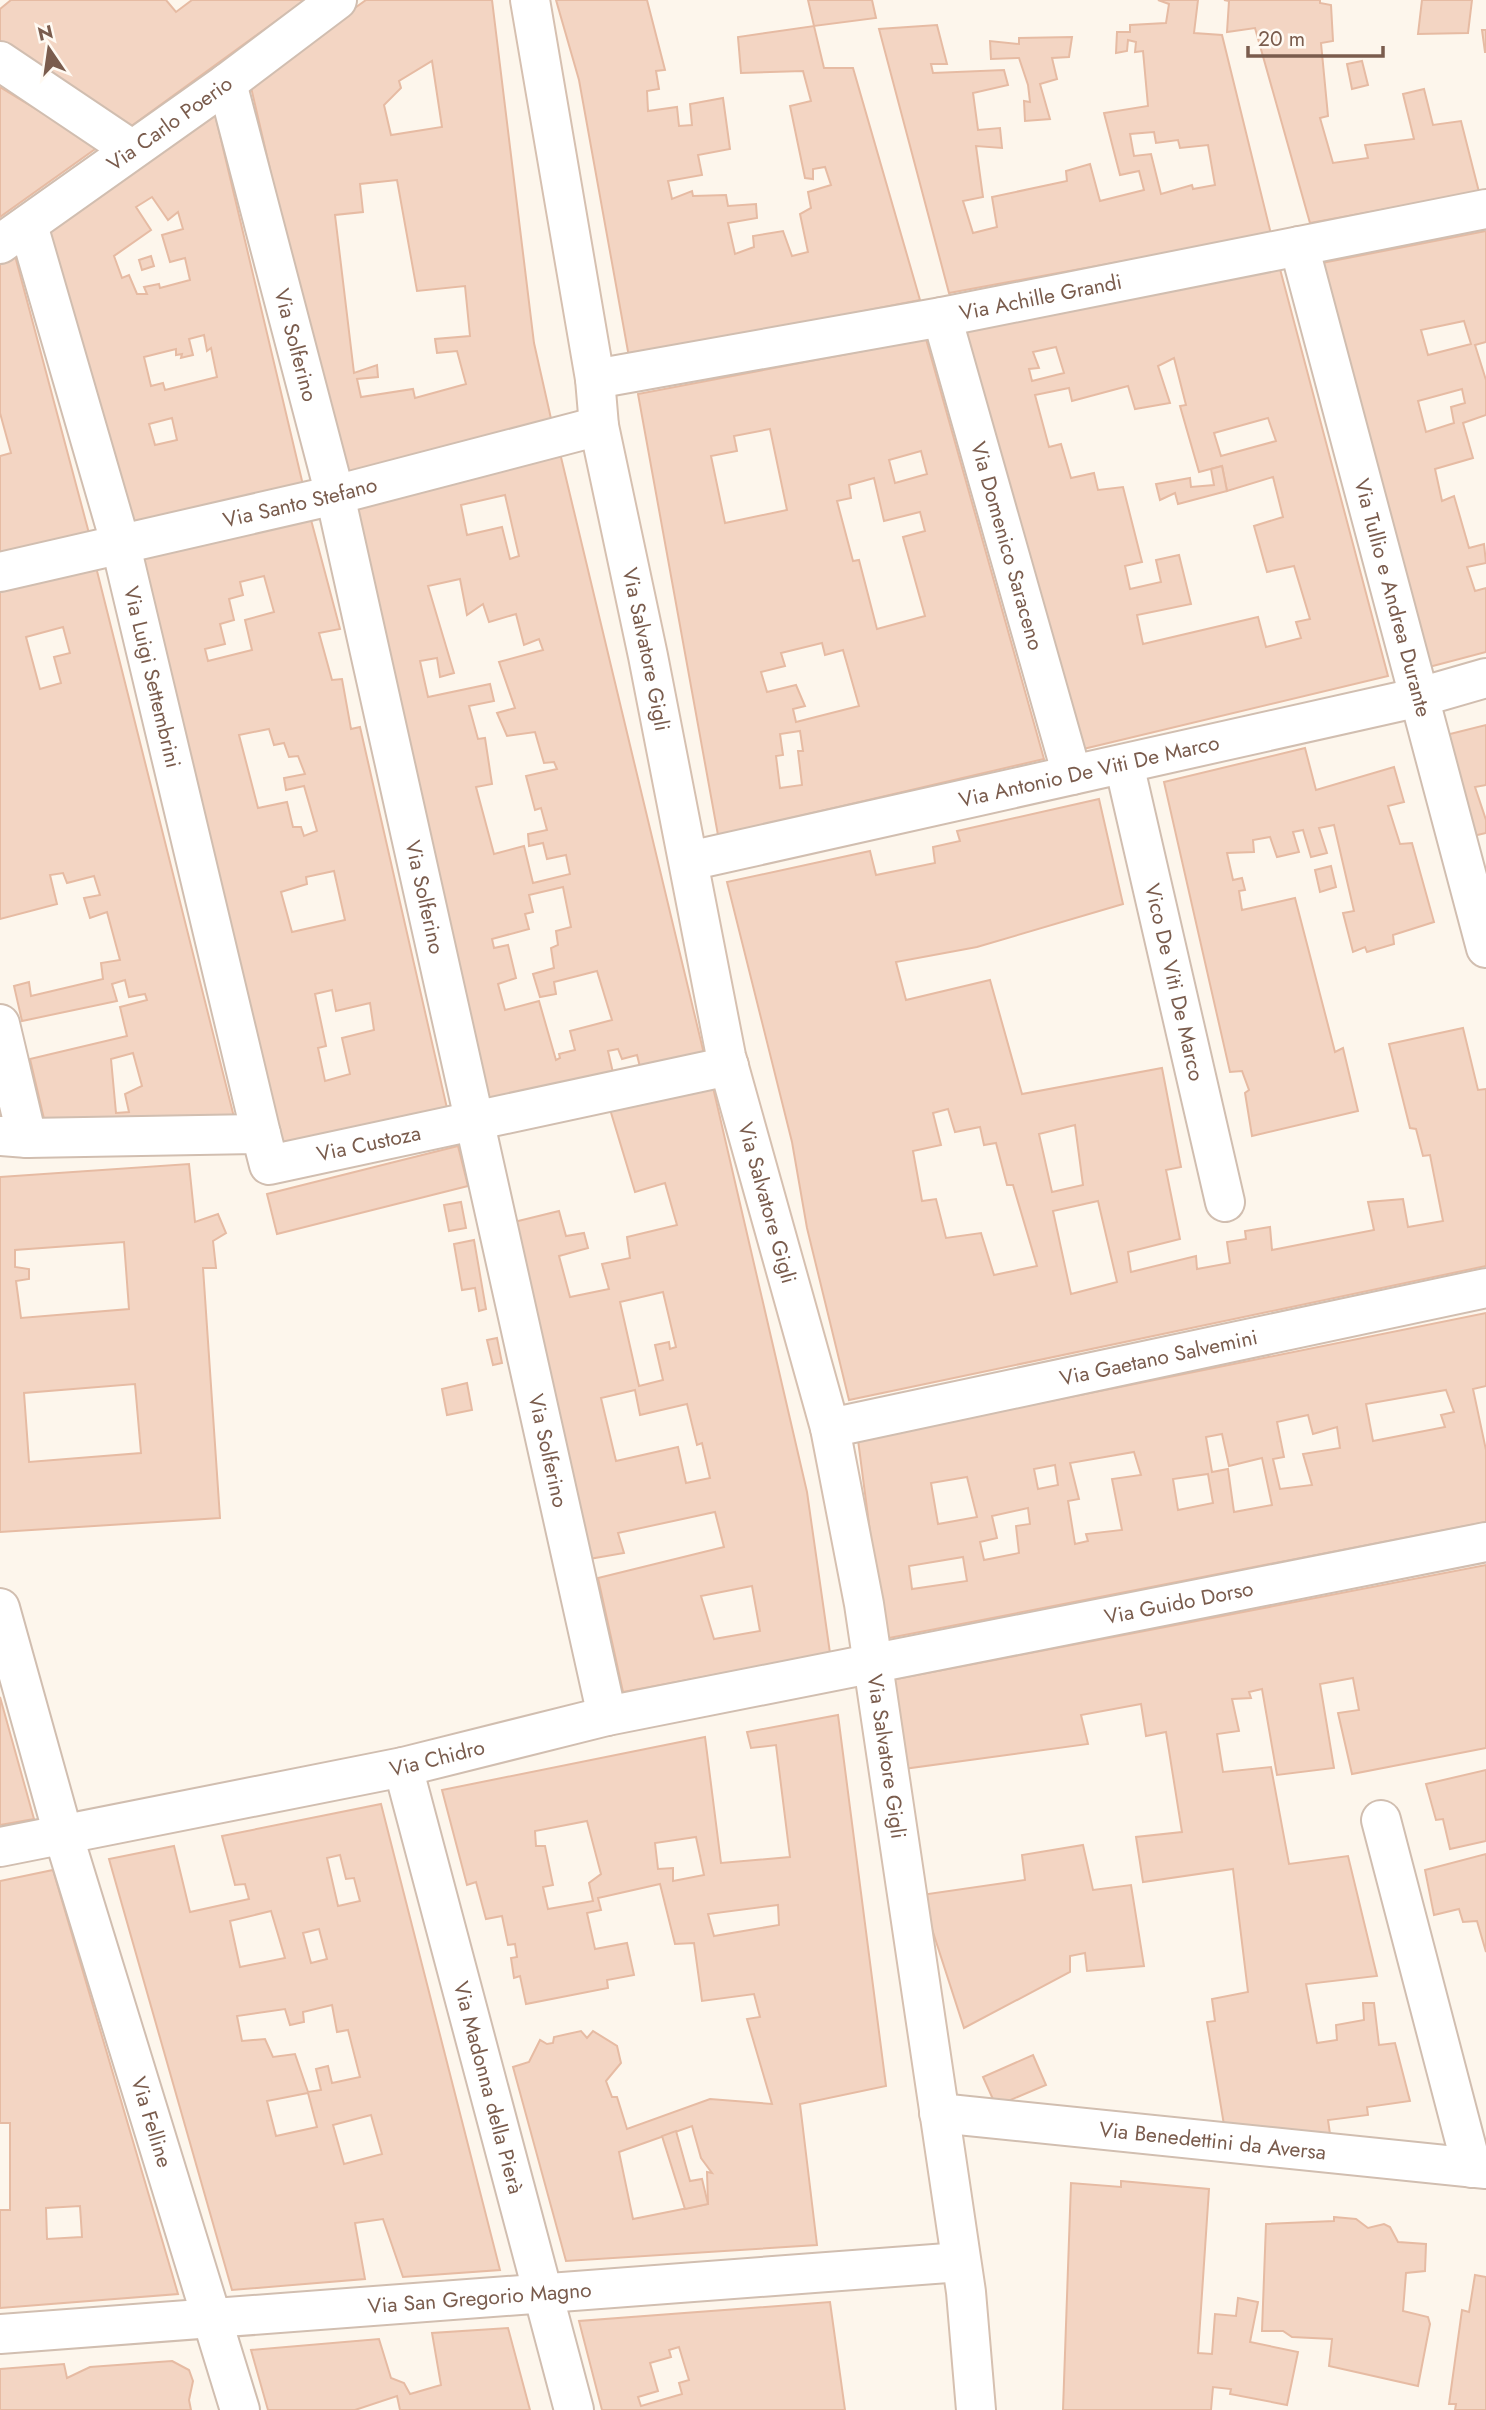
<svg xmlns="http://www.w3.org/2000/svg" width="1486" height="2410" font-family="Jost,sans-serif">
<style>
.building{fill:#f3d5c3;stroke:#e6bba3;stroke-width:2;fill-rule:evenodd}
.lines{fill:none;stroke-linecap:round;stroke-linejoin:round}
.street-casing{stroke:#d1beb0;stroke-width:42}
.secondary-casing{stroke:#d6c0b0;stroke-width:42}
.street{stroke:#fff;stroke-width:38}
.secondary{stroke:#fff;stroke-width:38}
.labels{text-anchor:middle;stroke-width:6;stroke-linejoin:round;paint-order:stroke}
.street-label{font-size:21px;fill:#7a5c4d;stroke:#fffaf3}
</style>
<rect width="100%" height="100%" fill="#fdf6ec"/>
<g class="building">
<polygon points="11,0 166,0 176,12 192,0 305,0 130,127 0,43 0,9"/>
<path d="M366,0H492L534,343L552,423L341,476L250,83ZM432,61L442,127L391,135L384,105L401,88L399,81ZM397,180L417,291L465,286L470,336L435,339L437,353L457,351L466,384L415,398L413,389L361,397L357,379L378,377L377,365L354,373L335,215L363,212L360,184Z"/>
<polygon points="556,0 647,0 665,70 656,71 659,89 647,91 648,111 677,107 679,126 692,125 690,104 723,98 730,149 698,155 702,175 668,181 672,199 692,191 693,196 726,195 728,206 756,204 757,218 728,223 735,254 754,247 753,236 783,231 792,256 808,252 800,214 811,208 808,192 831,185 825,167 813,169 813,179 805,178 790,106 811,101 803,71 741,73 738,37 814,26 824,68 853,68 920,300 629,357 579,80"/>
<polygon points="808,0 872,0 876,18 814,26"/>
<path d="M1158,0H1198L1194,33L1222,35L1271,234L949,293L879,29L937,25L947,64H931L933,73L1004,70L1008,85L973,93L978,130L1000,128L1002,148L976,146L983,197L963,201L973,233L997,227L992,197L1067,181L1066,171L1090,164L1100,201L1144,190L1139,171L1120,175L1104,113L1148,106L1143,51L1135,52L1136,42L1128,40L1127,51L1116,53L1117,32H1130V25L1166,23L1169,4ZM1154,132L1156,143L1178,140L1180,148L1208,145L1215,185L1193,189L1192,185L1161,194L1151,154L1134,156L1130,134Z"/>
<polygon points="1224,0 1320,0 1320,3 1331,5 1333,41 1321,43 1328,116 1320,118 1333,163 1368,158 1365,145 1414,139 1403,94 1424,89 1433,125 1461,121 1479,192 1310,223 1255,28 1227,32 1229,1"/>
<polygon points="1422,0 1472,0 1468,33 1418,34"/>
<polygon points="1482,30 1486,30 1486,52 1485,52"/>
<polygon points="1072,37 1069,57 1052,58 1057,79 1040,84 1050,119 1025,121 1024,101 1030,102 1028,85 1019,58 991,59 990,41 1019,44 1019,38"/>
<polygon points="1362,61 1368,85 1352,89 1347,64"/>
<polygon points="0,87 98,147 0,217"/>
<path d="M214,110L303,485L126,527L47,227ZM152,197L168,220L178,212L183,229L162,235L170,262L185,258L190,280L160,288L159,284L144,287L147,294H137L129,275L122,278L114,256L151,230L136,207ZM204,335L207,351L211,348L217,377L165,390L163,383L151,386L144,357L176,349V355L182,354L181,358L193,355L189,339ZM172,418L177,440L155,445L149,424Z"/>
<path d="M1486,231V342L1475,345L1486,380V415L1463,423L1473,458L1435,469L1442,501L1454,496L1469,548L1484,544L1486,563L1467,567L1475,591L1486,588V652L1429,667L1322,263ZM1464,321L1471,344L1428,355L1421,330ZM1462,389L1465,403L1451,407L1454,423L1426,432L1418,401Z"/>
<polygon points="14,252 90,537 0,558 0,456 11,453 0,413 0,262"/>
<polygon points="151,256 154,266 142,270 139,260"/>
<path d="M1280,269L1388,676L1075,751L960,331ZM1056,347L1064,373L1032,381L1029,369L1039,368L1033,352ZM1174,358L1186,405L1180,406L1199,472L1222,466L1227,491L1273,477L1283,517L1254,526L1267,572L1294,566L1310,619L1296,622L1301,638L1266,647L1258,617L1143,644L1137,615L1191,604L1179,555L1156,560L1161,582L1130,589L1125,566L1142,562L1123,487L1098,490L1094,473L1071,478L1061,444L1049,447L1035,395L1069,388L1072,401L1128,386L1135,409L1170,403L1158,366ZM1268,418L1276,441L1221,456L1214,433Z"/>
<path d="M926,339L1044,759L718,835L638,394ZM770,429L787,510L725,523L711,456L737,451L734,436ZM921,451L927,474L895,483L889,460ZM874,478L884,521L920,512L925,531L903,537L925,616L877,629L859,560L853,561L837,501L851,498L849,485ZM822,643L825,655L843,650L859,706L796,722L793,709L805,706L796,685L767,692L761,672L785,666L781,653ZM800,731L803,751H798L802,785L780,788L776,756L783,755L780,734Z"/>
<path d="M560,453L704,1054L641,1071L637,1055L622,1059L618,1049L608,1051L614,1077L487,1109L347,503ZM505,495L519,556L510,559L502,527L467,535L461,505ZM460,579L467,615L483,604L489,622L516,614L524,645L539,639L543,650L499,662L515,708L497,713L507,736L535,732L544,763L554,762L557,769L526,776L535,810L541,808L547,830L528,834L529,846L543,843L547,859L566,855L570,874L533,883L524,846L494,854L476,787L492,784L485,738L478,739L469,706L494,701L490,684L428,697L420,661L437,658L440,677L454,673L428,586ZM563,887L571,927L556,931L558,945L551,948L554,968L533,974L540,997L556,994L554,982L597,971L612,1020L570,1031L575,1050L559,1054L560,1058L556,1060L539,1001L505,1010L498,984L516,978L508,945L494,948L492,939L529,929L525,914L533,912L529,895Z"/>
<polygon points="1222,466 1227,491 1178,504 1175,493 1160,500 1156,484 1190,478 1191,487 1214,485 1211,469"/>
<path d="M310,516L340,629L319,633L332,680L342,679L351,729L360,727L449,1117L284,1155L135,559ZM264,576L274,612L245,620L252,650L208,661L205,649L225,644L220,624L234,620L229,599L243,595L240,582ZM269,729L274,745L284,743L289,757L298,756L305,774L284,778L286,790L304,786L317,831L304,836L301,827H293L287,802L258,808L239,735ZM334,871L345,920L292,932L281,892L307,884L306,877ZM332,990L336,1011L370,1003L374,1030L342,1038L350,1074L325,1081L318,1048L326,1046L315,994Z"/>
<path d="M96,567L236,1125L48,1136L30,1059L127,1036L120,1007L147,1000L145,994L129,997L125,980L112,984L117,1001L22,1021L14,986L29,982L31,996L103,979L101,963L120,960L107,912L90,918L84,898L100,895L94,876L67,883L63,873L50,875L57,904L0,919V589ZM63,627L70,653L54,657L61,683L40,689L26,637ZM133,1053L142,1086L125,1094L129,1112L116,1113L111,1059Z"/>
<polygon points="1486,725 1486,785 1475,787 1486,820 1486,833 1473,836 1446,735"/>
<polygon points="1305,748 1316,790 1394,767 1404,802 1388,806 1400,844 1412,843 1434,922 1393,935 1394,944 1367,952 1365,947 1353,952 1343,913 1354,911 1334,825 1319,828 1327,853 1311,857 1303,830 1293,832 1299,852 1277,857 1270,837 1253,840 1254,852 1227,853 1233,880 1242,878 1245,890 1239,891 1242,910 1295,898 1335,1052 1343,1048 1358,1111 1252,1136 1245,1093 1249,1090 1242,1071 1230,1072 1164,782"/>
<path d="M1099,799L1123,904L977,947L896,962L906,1000L990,980L1022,1094L1162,1068L1181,1167L1166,1170L1180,1239L1128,1252L1131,1272L1196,1256L1197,1269L1230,1263L1227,1242L1246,1239L1245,1231L1270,1227L1272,1250L1374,1230L1368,1202L1403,1199L1408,1227L1443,1221L1430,1155L1423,1156L1416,1129L1410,1128L1389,1044L1463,1028L1478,1090L1486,1089V1266L849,1400L807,1228L792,1142L727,882L870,851L876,875L935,863L933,847L960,841L957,831ZM948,1109L955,1132L980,1127L984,1145L996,1143L1007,1185H1013L1037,1266L994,1275L981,1233L946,1238L936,1199L922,1201L913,1151L941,1145L933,1113ZM1075,1125L1083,1185L1052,1192L1039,1134ZM1098,1201L1117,1282L1071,1294L1053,1211Z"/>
<polygon points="1331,866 1336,887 1320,892 1315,870"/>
<path d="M712,1083L807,1492L830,1653L623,1692L598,1578L724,1547L715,1512L618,1533L624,1553L589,1559L514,1222L559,1211L566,1236L584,1233L588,1248L559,1256L570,1297L609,1289L602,1264L630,1258L627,1237L677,1225L665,1183L635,1192L609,1106ZM663,1292L676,1347L670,1349L669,1342L655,1345L663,1380L639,1386L620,1302ZM635,1390L640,1415L687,1404L697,1445L702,1443L710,1478L686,1483L678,1447L616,1461L601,1398ZM752,1586L760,1631L714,1639L701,1596Z"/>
<polygon points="458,1146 468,1186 277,1234 267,1194"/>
<path d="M189,1164L195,1222L218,1214L226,1233L213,1241L216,1268H203L220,1518L0,1532V1177ZM124,1242L129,1309L21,1318L16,1281L29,1279V1269L15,1267V1250ZM135,1384L141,1453L29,1462L24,1393Z"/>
<polygon points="461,1202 466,1228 449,1231 444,1205"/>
<polygon points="474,1240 486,1309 479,1311 475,1288 462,1290 454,1244"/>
<path d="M1486,1313V1386L1473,1389L1486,1450V1522L884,1639L858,1440ZM1446,1390L1454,1412L1441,1415L1445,1427L1373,1441L1366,1404ZM1308,1415L1313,1434L1337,1427L1340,1448L1303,1454L1312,1485L1280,1489L1273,1459L1284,1457L1277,1422ZM1222,1434L1229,1466L1262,1458L1272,1505L1234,1512L1228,1469L1212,1472L1206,1437ZM1134,1452L1141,1475L1112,1479L1122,1530L1086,1534L1088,1541L1075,1544L1068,1501L1079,1499L1070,1463ZM1055,1465L1058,1485L1038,1489L1034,1469ZM1208,1474L1213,1503L1178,1510L1173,1479ZM967,1477L977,1517L938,1524L931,1483ZM1028,1508L1030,1524L1016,1526L1019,1553L984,1560L980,1542L997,1538L992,1516ZM963,1557L967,1581L912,1589L909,1566Z"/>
<polygon points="497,1338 502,1363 493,1365 487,1340"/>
<polygon points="467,1383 472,1410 447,1415 442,1389"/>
<polygon points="1486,1565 1486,1748 1352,1774 1338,1713 1359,1710 1353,1678 1320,1684 1334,1768 1277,1775 1262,1689 1249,1692 1251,1698 1232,1699 1239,1731 1217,1734 1223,1772 1271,1767 1289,1864 1348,1856 1377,1976 1306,1984 1317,2043 1337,2040 1336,2025 1364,2020 1363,2003 1374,2003 1379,2045 1395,2043 1410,2101 1367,2107 1368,2115 1328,2120 1331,2141 1225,2131 1207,2022 1215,2021 1212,1999 1248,1992 1233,1869 1143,1882 1136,1837 1182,1832 1166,1732 1146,1736 1141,1704 1081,1715 1088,1744 903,1769 891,1680"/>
<polygon points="0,1697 34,1819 0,1825"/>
<path d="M838,1715L886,2086L800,2104L817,2245L566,2261L513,2067L529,2062L540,2040L547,2044L553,2043L554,2037L581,2031L587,2038L593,2031L617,2046L621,2063L606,2081L612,2097H617L627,2129L710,2099L772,2104L747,2019L760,2017L754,1994L702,2001L694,1943L675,1944L660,1884L598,1898L601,1910L587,1913L595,1949L627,1943L634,1975L607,1980L608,1988L526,2004L520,1976L514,1978L511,1958L517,1957L515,1944L508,1945L502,1916L486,1919L476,1882L467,1885L442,1790L705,1737L721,1863L790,1857L776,1745L751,1748L747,1732ZM587,1821L601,1874L589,1883L593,1901L548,1909L543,1887L553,1885L545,1846H536L535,1831ZM696,1837L704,1875L673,1881V1868L658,1869L655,1843ZM778,1905L779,1925L714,1936L708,1914ZM692,2126L701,2158L712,2173L707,2172L708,2204L633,2219L619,2152Z"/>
<polygon points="1486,1770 1486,1841 1450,1849 1443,1819 1436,1820 1426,1784"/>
<path d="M381,1804L500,2270L403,2277L383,2219L355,2223L365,2279L232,2290L109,1859L174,1846L190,1912L249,1899L245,1884L235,1885L222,1836ZM340,1855L346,1879L354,1878L360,1901L338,1906L327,1858ZM271,1911L285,1958L240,1967L230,1921ZM319,1929L327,1959L311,1963L303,1933ZM332,2005L337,2032L348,2030L360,2077L332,2083L328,2066L316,2069L321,2090L308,2092L295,2054L273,2057L265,2039L242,2041L237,2016L285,2009L290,2025L304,2022L303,2012ZM308,2093L317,2127L276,2136L267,2101ZM371,2115L382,2154L344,2164L333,2125Z"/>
<polygon points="1083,1845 1093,1890 1131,1885 1144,1966 1087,1971 1085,1953 1070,1956 1070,1972 964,2028 921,1895 1025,1880 1022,1855"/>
<polygon points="1486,1854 1486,1952 1477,1921 1463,1922 1459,1909 1434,1915 1425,1870"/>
<path d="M53,1870L178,2294L0,2308V2210H10V2123H0V1881ZM80,2206L82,2237L47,2239L46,2208Z"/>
<polygon points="1033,2055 1046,2085 996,2106 983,2077"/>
<polygon points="676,2131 690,2181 702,2179 708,2204 685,2209 662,2136"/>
<polygon points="1121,2181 1209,2189 1198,2353 1212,2354 1215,2314 1236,2316 1238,2298 1258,2302 1250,2342 1298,2352 1287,2405 1230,2394 1231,2389 1213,2387 1211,2410 1063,2410 1071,2183 1121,2187"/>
<polygon points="1334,2217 1356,2219 1368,2228 1384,2224 1390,2227 1398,2242 1426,2244 1425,2271 1406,2273 1403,2311 1428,2317 1430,2324 1418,2386 1329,2366 1332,2339 1292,2337 1283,2331 1262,2331 1266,2224 1334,2221"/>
<polygon points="1475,2275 1486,2277 1486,2410 1455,2410 1456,2404 1449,2404 1462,2310 1469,2312"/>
<path d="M830,2302L845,2410H602L579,2321ZM679,2347L689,2380L679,2383L682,2394L641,2406L638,2397L658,2391L650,2363L671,2357L669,2350Z"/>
<polygon points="508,2328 530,2410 400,2410 397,2396 355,2410 268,2410 251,2350 379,2339 391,2378 404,2383 410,2394 441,2385 432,2333"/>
<polygon points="172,2361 189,2370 193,2381 189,2400 191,2410 0,2410 0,2369 64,2364 67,2378 90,2367"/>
</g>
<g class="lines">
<defs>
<g id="street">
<polyline points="0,61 131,149"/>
<path id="s1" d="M227,83L335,495L607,1716"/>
<path id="s2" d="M28,225L120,542L261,1134"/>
<path id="s3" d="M0,244L227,83L337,0"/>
<path id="s4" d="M1299,246L1486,948"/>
<path id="s5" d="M942,317L1072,775"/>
<path id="s6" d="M595,379L942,317L1486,209"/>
<path id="s7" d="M0,572L335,495L599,426"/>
<path id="s8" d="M1124,764L1225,1202"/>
<path id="s9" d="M689,861L1420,697L1486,678"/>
<polyline points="0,1024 27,1138 0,1136"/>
<path id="s10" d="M27,1138L261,1134L269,1165L729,1066"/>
<path id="s11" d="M830,1428L1486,1288"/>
<path id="s12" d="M0,1608L63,1834L240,2410"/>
<path id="s13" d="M403,1767L574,2410"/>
<polyline points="1381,1820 1472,2168"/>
<path id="s14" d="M0,1847L403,1767L607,1716L1486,1542"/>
<path id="s15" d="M939,2113L1486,2169"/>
<path id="s16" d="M0,2334L961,2262"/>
</g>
<g id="secondary">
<path id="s17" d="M530,0L595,379L599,426L648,656L726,1056L830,1428L864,1604L966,2292L976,2410"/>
</g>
</defs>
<use href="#street" class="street-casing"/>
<use href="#secondary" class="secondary-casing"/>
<use href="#street" class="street"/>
<use href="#secondary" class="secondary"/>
</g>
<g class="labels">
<g class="street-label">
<text dy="7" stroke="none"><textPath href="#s3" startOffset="208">Via Carlo Poerio</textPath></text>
<text dy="7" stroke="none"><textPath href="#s6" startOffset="453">Via Achille Grandi</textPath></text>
<text dy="7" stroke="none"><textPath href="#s1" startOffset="271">Via Solferino</textPath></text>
<text dy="7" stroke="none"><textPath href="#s7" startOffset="308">Via Santo Stefano</textPath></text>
<text dy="7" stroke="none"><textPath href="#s5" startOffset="238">Via Domenico Saraceno</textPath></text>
<text dy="7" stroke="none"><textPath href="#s4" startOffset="364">Via Tullio e Andrea Durante</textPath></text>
<text dy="7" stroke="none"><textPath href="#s17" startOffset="660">Via Salvatore Gigli</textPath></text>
<text dy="7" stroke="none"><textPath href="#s2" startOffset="469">Via Luigi Settembrini</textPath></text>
<text dy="7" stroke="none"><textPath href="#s9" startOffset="410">Via Antonio De Viti De Marco</textPath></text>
<text dy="7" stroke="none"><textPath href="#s1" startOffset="838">Via Solferino</textPath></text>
<text dy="7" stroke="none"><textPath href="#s8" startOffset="224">Vico De Viti De Marco</textPath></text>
<text dy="7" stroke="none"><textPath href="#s10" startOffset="368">Via Custoza</textPath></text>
<text dy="7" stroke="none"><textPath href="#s17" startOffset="1227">Via Salvatore Gigli</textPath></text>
<text dy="7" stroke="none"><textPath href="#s11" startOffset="336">Via Gaetano Salvemini</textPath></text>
<text dy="7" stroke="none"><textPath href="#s1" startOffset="1405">Via Solferino</textPath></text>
<text dy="7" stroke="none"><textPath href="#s14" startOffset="1204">Via Guido Dorso</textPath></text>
<text dy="7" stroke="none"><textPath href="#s17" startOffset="1794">Via Salvatore Gigli</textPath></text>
<text dy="7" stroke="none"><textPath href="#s14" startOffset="446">Via Chidro</textPath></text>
<text dy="7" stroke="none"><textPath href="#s13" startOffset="332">Via Madonna della Pierà</textPath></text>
<text dy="7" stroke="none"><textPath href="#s12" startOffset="536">Via Felline</textPath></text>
<text dy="7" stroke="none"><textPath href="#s15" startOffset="275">Via Benedettini da Aversa</textPath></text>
<text dy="7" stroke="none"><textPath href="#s16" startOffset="481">Via San Gregorio Magno</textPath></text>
</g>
</g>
<g transform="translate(49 49) rotate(347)" stroke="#fffaf3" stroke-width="5" paint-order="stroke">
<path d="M0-5L12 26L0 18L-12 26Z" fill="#7a5c4d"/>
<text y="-10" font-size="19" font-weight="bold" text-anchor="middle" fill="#7a5c4d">N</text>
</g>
<path d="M1248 46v10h135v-10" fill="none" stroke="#7a5c4d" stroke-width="3.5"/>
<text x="1258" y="46" font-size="21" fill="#7a5c4d" stroke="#fffaf3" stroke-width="5" paint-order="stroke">20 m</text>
</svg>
